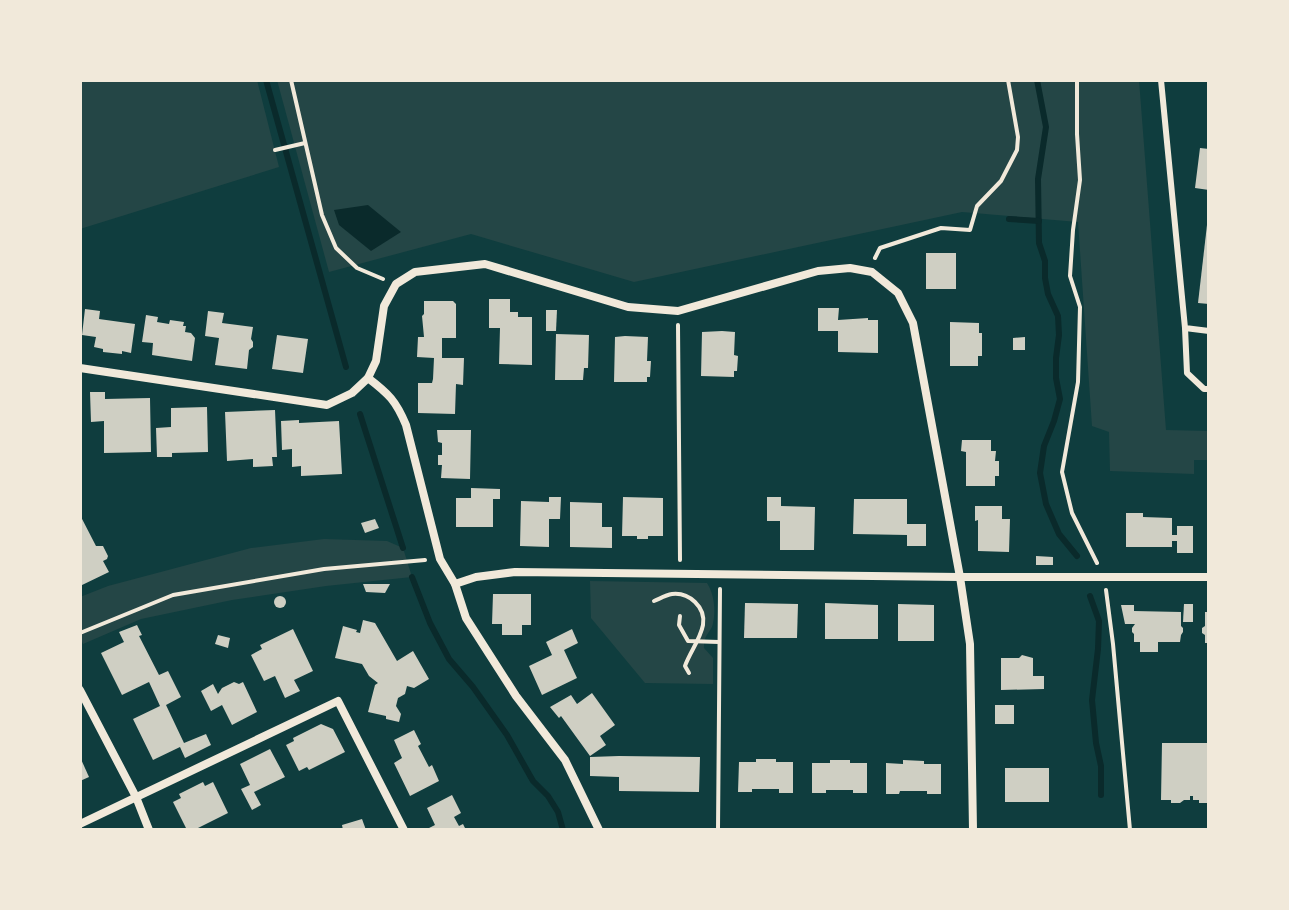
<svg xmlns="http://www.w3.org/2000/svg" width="1289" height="910" font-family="'DejaVu Sans',sans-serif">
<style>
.green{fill:#244646}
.water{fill:#0a2a2b}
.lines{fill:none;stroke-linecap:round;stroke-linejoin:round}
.stream{stroke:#0a2a2b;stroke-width:6}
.building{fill:#cfcfc3}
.path{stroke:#f1e9da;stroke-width:4}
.service{stroke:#f1e9da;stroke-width:6}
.minor{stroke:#f1e9da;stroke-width:8}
</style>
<rect width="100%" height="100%" fill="#0f3d3e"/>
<g class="green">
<polygon points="80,80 257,80 279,167 80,229"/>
<polygon points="277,80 1139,80 1166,430 1209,431 1209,460 1194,460 1194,474 1110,471 1109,432 1092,426 1078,222 962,212 634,282 471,234 329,272"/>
<polygon points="324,539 387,541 403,548 412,577 326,586 232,600 141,619 83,644 80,637 80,597 108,586 251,548"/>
<path d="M590,581L707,583C714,594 716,610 713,623C711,634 704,632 704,648L713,658V684L645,683L591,618Z"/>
</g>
<polygon class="water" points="368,205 401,232 371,251 339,225 334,210"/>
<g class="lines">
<g class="stream">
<polyline points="266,80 346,367"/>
<polyline points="1037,80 1046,127 1038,179 1039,243 1045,261 1045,278 1048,294 1058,316 1059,335 1056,358 1056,378 1060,399 1054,421 1044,446 1040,473 1046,504 1059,534 1077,556"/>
<polyline points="1009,219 1039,221"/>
<polyline points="360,414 403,548"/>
<polyline points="412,577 430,623 449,659 473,687 507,735 533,781 548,796 558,812 563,830"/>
<polyline points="1090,596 1099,621 1098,649 1092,700 1096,743 1101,766 1101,795"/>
</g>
</g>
<g class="building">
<polygon points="1200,148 1209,149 1209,190 1195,188"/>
<polygon points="1207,225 1209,225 1209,304 1198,303"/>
<rect x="926" y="253" width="30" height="36"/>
<polygon points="489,299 510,299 510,312 518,312 518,317 532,317 532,365 499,364 500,328 489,328"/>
<polygon points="424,301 453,301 456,304 456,338 442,338 442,358 464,358 463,385 456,384 455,414 418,413 418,383 432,383 433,379 434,358 417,357 418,337 424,337 422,316 424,314"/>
<polygon points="818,308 839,308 838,320 868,318 868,320 878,320 878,353 838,352 838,331 818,331"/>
<polygon points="85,309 100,311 99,319 135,324 131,353 122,351 122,354 103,352 103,349 94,347 96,337 82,335"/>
<polygon points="546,310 557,310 556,331 546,331"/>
<polygon points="208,311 224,313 222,323 253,327 251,339 253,342 253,347 249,350 247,369 215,365 219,338 205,336"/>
<polygon points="146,315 158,317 157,322 169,324 170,320 184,322 183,326 186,326 185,332 191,333 195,338 192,361 152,355 153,343 142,342"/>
<polygon points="950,322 979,323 979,333 982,333 982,356 978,356 978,366 950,366"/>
<polygon points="722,331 735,332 734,355 738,356 737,371 734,371 734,377 701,376 702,332"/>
<polygon points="556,334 589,335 588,368 584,368 583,380 555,380"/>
<polygon points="277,335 308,339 303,373 272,369"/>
<polygon points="625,336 648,337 647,361 651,361 650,377 647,377 647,382 614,382 615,337"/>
<polygon points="1025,337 1025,350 1013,350 1013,338"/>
<polygon points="90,392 105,392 105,399 150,398 151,452 104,453 104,421 91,422"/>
<polygon points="207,407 208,452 172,453 172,457 157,457 156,428 171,427 171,408"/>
<polygon points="275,410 277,457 272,457 273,466 253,467 253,459 227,461 225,412"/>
<polygon points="299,420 299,423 339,421 342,474 301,476 301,466 292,467 292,449 282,450 281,421"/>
<polygon points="437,430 471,430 470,479 441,478 442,465 438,465 438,455 442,455 442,443 438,442"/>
<polygon points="962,440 991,440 991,451 996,451 995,461 999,461 999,476 995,476 995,486 966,486 966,452 961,451"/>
<polygon points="471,488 500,489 500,499 493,499 493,527 456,527 456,498 471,498"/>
<polygon points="549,497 561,497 560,519 549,519 549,547 520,546 521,501 549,502"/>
<polygon points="623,497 663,498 663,536 648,536 648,539 637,539 637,536 622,536"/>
<polygon points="767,497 781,497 781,506 815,507 814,550 780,550 780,521 767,521"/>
<polygon points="854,499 907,499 907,524 926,524 926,546 907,546 907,535 853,534"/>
<polygon points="570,502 602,503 602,527 612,527 612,548 570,547"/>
<polygon points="975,506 1002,506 1002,519 1010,519 1009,552 978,551 978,520 975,521"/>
<polygon points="1126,513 1143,513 1143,517 1172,518 1172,535 1177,535 1177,526 1193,526 1193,553 1177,553 1177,541 1172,541 1172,547 1126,547"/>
<polygon points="80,515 96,546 103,546 108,556 107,559 103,561 109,572 80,586"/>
<polygon points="375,519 379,528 365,533 361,523"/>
<polygon points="1036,556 1053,557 1053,565 1036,565"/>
<polygon points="363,584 390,584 385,593 366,592"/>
<polygon points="493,594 531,594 531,625 522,625 522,635 502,635 502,624 492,624"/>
<circle cx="280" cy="602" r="6"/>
<polygon points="745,603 798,604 797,638 744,638"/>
<polygon points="825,603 878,605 878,639 825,639"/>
<polygon points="898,604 934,605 934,641 898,641"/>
<polygon points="1184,604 1193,604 1193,622 1183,622"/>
<polygon points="1121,605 1134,605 1134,611 1181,612 1181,626 1183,628 1183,632 1181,635 1180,642 1158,642 1158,652 1140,652 1140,642 1134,642 1134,634 1132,632 1132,628 1135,624 1125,624"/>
<polygon points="1205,612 1209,612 1209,643 1205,643 1205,635 1202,633 1202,628 1205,626"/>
<polygon points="363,620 375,623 397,661 413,651 429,679 414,688 407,686 405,694 398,698 396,706 401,714 399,722 386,719 386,716 368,712 375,685 378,683 369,676 362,664 335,658 343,626 357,630 356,632 360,633"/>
<polygon points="137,625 142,635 139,636 159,675 168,671 181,697 166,705 184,743 206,734 211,745 185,758 180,747 153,760 133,719 160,706 155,695 149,682 122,695 101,653 124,642 119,632"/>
<polygon points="293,629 313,671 294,680 300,691 285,698 275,676 264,681 251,655 262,649 260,645"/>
<polygon points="572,629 578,643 564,650 577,678 542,695 529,666 552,655 546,642"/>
<polygon points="218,635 230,638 228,648 215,644"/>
<polygon points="1022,655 1033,658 1033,676 1044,676 1044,689 1001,690 1001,658 1019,658"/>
<polygon points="234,682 239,684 243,682 257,712 232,725 222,705 211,711 201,691 213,684 218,694 222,688"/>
<polygon points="592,693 615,725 600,736 606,745 590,756 561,716 559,718 550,707 571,695 577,704"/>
<rect x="995" y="705" width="19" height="19"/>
<polygon points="321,724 333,729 345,752 309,770 307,767 299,771 286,745 294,741 293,738"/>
<polygon points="414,730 421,744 418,746 429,767 432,765 439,781 410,796 394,763 402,758 394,740"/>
<polygon points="1162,743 1209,743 1209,803 1199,803 1199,800 1193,800 1193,796 1190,796 1190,800 1184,800 1180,803 1171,803 1171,800 1161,800"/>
<polygon points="270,749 285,777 254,792 261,805 252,810 241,789 250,785 240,764"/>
<polygon points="619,756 700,757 699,792 619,791 619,777 590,776 590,757"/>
<polygon points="80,757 89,777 80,781"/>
<polygon points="756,759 776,759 776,762 793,762 793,793 779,793 779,789 752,789 752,792 738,792 739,762 756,762"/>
<polygon points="830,760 850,760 850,763 867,763 867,793 853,793 853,790 826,790 826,793 812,793 812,763 830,763"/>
<polygon points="903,760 924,761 924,764 941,764 941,794 927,794 927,791 900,791 899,794 886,794 886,763 903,764"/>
<rect x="1005" y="768" width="44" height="34"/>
<polygon points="203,782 205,786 213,782 228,813 194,830 187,830 173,802 181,798 179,794"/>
<polygon points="452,795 461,813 454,817 459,826 463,824 466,830 430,830 429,828 435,825 427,808"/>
<polygon points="362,819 366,830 343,830 342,825"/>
</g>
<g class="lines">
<g class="path">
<polyline points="291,80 322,215 336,248 357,268 383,279"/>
<polyline points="1077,80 1077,134 1080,180 1073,230 1070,276 1080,307 1078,382 1062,472 1072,513 1097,563"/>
<polyline points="275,150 305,143"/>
<polyline points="875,258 880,248 941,228 970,230 977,206 1001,181 1017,150 1018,137 1008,80"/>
<polyline points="678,325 680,560"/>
<polyline points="1106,590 1113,644 1130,830"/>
<path d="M654,601C659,599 666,595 672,594C689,592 706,607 703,625C700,640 690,652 685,666L689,673"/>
<polyline points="680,616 679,625 688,641 719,642"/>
<polyline points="80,633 173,595 324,569 425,560"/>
<polyline points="718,830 720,589"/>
</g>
<g class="service">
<polyline points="1161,80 1185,328 1209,331"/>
<polyline points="1185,328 1187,373 1204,389 1209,389"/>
</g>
<g class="minor">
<polyline points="80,368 327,405 352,393 368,378 376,361 384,306 396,284 415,272 485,264 628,307 678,311 818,271 850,268 872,272 898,293 913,323 960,577 970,644 973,830"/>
<path d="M368,378C389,394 396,401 406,425L440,559L455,584L466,618L516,696L565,760L599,830"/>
<polyline points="455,584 476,577 515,572 960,577 1209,577"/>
<polyline points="80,690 136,797 149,830"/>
<polyline points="80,824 338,701 404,830"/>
</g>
</g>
<rect width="1289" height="910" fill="none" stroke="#f1e9da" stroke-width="164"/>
</svg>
